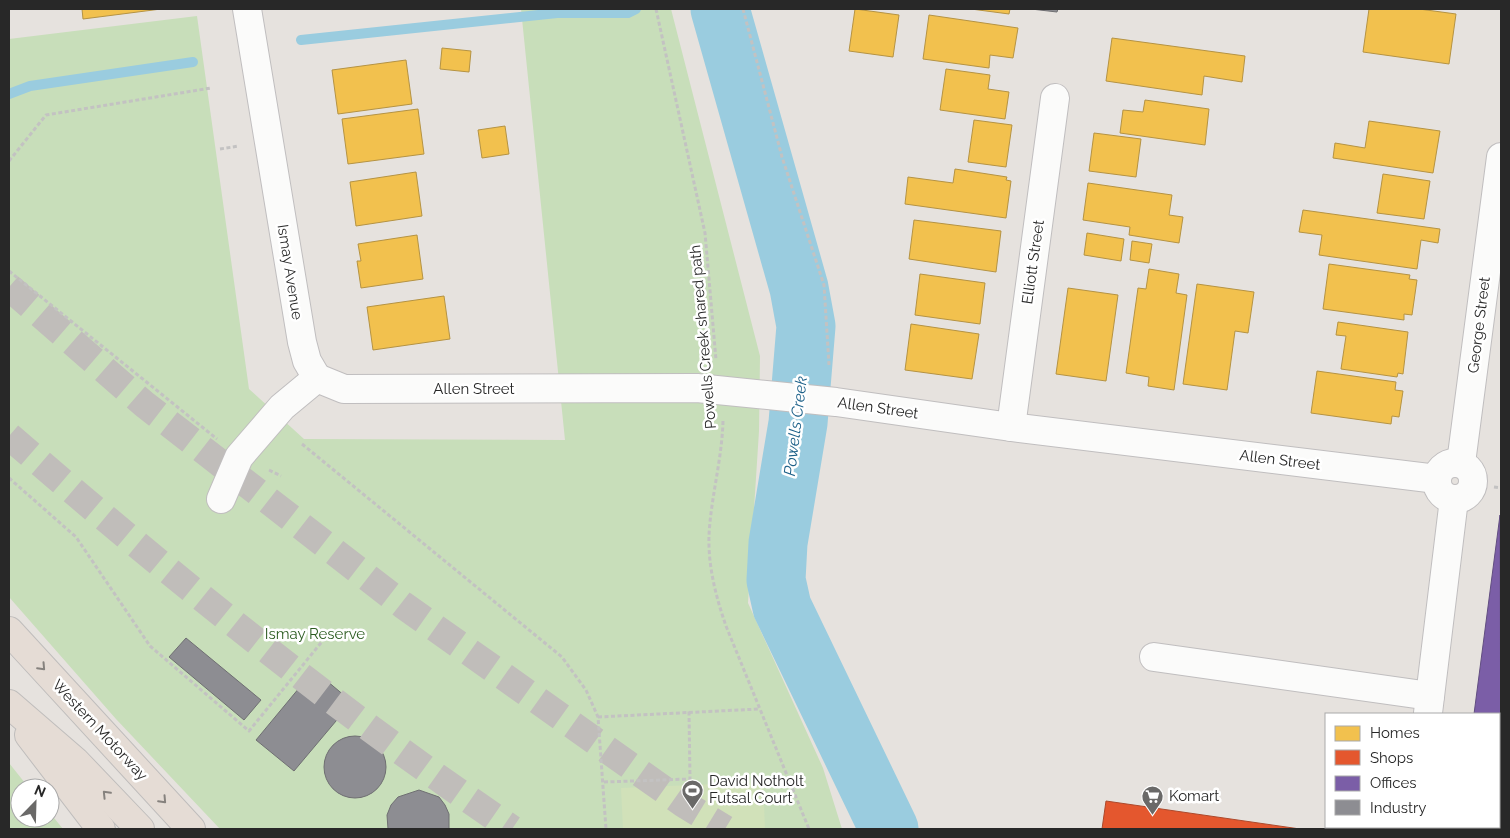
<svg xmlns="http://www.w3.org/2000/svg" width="1510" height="838" font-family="Raleway,sans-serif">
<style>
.green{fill:#c8deba}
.pitch{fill:#d1e1b9}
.homes{fill:#f2c14e;stroke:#b59343}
.shops{fill:#e4572e;stroke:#ac492c}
.offices{fill:#7b5ea7;stroke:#624e81}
.industry{fill:#8d8d92;stroke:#6f6f72}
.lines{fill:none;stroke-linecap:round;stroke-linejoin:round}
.stream{stroke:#9accdf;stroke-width:10}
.river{stroke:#9accdf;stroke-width:59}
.highway-tunnel{stroke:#c0bdba;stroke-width:28;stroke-dasharray:28 14;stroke-linecap:butt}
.minor-casing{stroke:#c0bebf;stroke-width:30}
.highway-casing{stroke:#bfbdbc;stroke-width:30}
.path{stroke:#c3c2c2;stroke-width:3;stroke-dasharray:4 2.5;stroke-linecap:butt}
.minor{stroke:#fbfbfa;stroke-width:28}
.highway{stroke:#e5dcd5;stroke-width:28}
.oneway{stroke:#86827e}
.labels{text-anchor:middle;stroke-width:5;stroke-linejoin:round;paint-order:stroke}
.street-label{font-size:15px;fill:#282828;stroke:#fff}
.park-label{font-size:15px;fill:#2c5c21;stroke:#fff}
.poi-label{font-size:15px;fill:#282828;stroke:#fff;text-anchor:start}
.water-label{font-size:16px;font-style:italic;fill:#1c6088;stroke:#fff}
</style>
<rect width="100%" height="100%" fill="#e6e2de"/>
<g class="green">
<polygon points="521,9 671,9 760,356 759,431 748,603 823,768 842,829 220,829 116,719 9,597 9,39 197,16 249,389 304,439 565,440"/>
<polygon points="9,763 29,788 20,788 20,818 50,818 50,813 63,829 9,829"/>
</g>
<polygon class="pitch" points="763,782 765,829 623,829 621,788"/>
<g class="homes">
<polygon points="82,9 161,9 83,19"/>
<polygon points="855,9 899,15 893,57 849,51"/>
<polygon points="971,9 1010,9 1009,14"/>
<polygon points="1369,9 1419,9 1456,14 1449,64 1363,52"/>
<polygon points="929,15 1018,28 1013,58 990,55 989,68 923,59"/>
<polygon points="1112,38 1245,56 1242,82 1204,76 1202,95 1106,81"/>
<polygon points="442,48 471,51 469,72 440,69"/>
<polygon points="406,60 412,104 338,114 332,70"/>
<polygon points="946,69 990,75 988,89 1009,92 1005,119 940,110"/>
<polygon points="1145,100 1209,109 1205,145 1120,133 1123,110 1143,112"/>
<polygon points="418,109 424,154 348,164 342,119"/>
<polygon points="974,120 1012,125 1006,167 968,162"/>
<polygon points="1369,121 1440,131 1433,173 1333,158 1335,143 1365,148"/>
<polygon points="505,126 509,154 482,158 478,130"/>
<polygon points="1094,133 1141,139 1136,177 1089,171"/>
<polygon points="955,169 1007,177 1006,180 1011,181 1006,218 905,204 908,177 953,183"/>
<polygon points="416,172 422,216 356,226 350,182"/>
<polygon points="1383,174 1430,181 1424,219 1377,213"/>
<polygon points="1088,183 1172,195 1169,215 1183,217 1179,243 1129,235 1130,227 1083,220"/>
<polygon points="1303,210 1440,229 1438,243 1421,240 1417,269 1319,255 1322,235 1299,232"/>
<polygon points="914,220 1001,231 996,272 909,259"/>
<polygon points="1087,233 1124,239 1121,261 1084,255"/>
<polygon points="417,235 423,279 361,288 357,261 361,261 358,244"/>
<polygon points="1132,241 1152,244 1149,263 1130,260"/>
<polygon points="1329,264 1410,275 1409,279 1417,280 1412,315 1404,314 1404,320 1323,309"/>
<polygon points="1149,269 1179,274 1176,293 1187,295 1174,390 1148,386 1149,377 1126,373 1138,288 1146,289"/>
<polygon points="920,274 985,283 980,324 915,315"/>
<polygon points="1197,284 1254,292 1248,333 1235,331 1227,390 1183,384"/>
<polygon points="1068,288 1118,295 1106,381 1056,374"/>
<polygon points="444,296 450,339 373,350 367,307"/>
<polygon points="1338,322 1408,332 1403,374 1398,373 1397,377 1341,369 1346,336 1336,335"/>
<polygon points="911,324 979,334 972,379 905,370"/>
<polygon points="1317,371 1396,382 1395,390 1403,391 1399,417 1392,416 1391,424 1311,413"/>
</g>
<polygon class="shops" points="1106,801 1300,829 1102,829"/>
<polygon class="offices" points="1500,515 1501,829 1459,829 1460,827 1499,827 1499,714 1474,714"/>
<g class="industry">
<polygon points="1031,9 1058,9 1057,12"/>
<polygon points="186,638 261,700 244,720 169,657"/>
<polygon points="314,670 352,702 294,771 256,740"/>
<circle cx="355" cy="767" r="31"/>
<polygon points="419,790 439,797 445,805 449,814 449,829 388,829 387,815 391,805 398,797"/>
</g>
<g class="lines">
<g class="stream">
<polyline points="301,40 557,13 628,13 636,9"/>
<polyline points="9,94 30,86 193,62"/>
</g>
<polyline class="river" points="720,9 799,288 806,326 798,423 778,543 776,580 782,607 889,829"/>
<g class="highway-tunnel">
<polyline points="9,287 144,404 403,605 684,804 725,829"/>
<path d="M9,436C170,575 336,710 512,829"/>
</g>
<defs>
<g id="minor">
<polyline points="247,9 302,342 307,361 317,378"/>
<polyline points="317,378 344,389 697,388 836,402 1011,427 1437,479"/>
<polyline points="1011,427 1055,98"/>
<circle cx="1455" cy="481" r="18"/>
<polyline points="1461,463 1501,157"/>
<polyline points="221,499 239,457 282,407 317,378"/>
<polyline points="1154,657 1430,696"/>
<polyline points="1428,713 1454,499"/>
<polyline points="1413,829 1414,827"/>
</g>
<g id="highway">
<polyline points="9,631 191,829"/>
<polyline points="9,704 75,761 140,829"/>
<polyline points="29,735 101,829"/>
</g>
</defs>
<use href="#minor" class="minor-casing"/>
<use href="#highway" class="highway-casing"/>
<g class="path">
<polyline points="656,9 705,233 716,360"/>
<polyline points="743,9 782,157 824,285 829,365"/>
<polyline points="220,149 239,146"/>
<polyline points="9,161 46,115 211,88"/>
<polyline points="9,271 217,439"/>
<path d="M723,421C722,459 711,497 709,535C708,567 716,597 726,626L809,829"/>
<polyline points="302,444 562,657 586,690 598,717 606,829"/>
<polyline points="269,470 281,476"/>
<polyline points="9,478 76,537 150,646 249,731 329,633"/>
<polyline points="1494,487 1501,488"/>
<polyline points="598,717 759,709"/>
<polyline points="604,782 690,779 689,711"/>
</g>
<use href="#minor" class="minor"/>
<use href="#highway" class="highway"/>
</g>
<defs><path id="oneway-chevron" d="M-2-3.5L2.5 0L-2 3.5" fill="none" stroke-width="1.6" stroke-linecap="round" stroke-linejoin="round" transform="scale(1.25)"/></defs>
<g class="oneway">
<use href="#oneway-chevron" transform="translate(42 667) rotate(47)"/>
<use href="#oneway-chevron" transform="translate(106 794) rotate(-134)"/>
<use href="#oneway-chevron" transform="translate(163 800) rotate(47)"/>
</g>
<defs>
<symbol id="stadium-pin" viewBox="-11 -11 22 30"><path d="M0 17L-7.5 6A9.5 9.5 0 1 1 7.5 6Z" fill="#6a6968" stroke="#fff"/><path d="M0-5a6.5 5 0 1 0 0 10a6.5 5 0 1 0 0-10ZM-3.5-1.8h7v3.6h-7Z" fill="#fff"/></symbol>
<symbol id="supermarket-pin" viewBox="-11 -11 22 30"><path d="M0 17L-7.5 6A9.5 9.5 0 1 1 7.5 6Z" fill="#6a6968" stroke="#fff"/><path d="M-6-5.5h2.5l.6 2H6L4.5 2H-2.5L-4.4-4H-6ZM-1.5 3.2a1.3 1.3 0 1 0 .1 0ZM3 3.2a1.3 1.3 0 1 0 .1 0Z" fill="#fff"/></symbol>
</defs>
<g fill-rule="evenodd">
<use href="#stadium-pin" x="680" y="778" width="25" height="34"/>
<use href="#supermarket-pin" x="1140" y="784" width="25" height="34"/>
</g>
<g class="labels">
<g class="street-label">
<text transform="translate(1033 262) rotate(-82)" y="5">Elliott Street</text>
<text transform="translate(290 272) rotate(81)" y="5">Ismay Avenue</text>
<text transform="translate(1479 325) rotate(-83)" y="5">George Street</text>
<text transform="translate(703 337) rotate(-95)" y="5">Powells Creek shared path</text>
<text x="474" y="394">Allen Street</text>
<text transform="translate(878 408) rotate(8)" y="5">Allen Street</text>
<text transform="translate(1280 460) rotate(7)" y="5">Allen Street</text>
<text transform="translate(100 730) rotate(47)" y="5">Western Motorway</text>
</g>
<g class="park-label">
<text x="315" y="639">Ismay Reserve</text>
</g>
<g class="poi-label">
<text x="709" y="786">David Notholt<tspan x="709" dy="17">Futsal Court</tspan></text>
<text x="1169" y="801">Komart</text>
</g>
<g class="water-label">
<text transform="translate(795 426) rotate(-83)" y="6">Powells Creek</text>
</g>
</g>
<rect width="1510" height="838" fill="none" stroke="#282828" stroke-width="20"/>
<rect x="1325" y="713" width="175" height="115" fill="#ffffff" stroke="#a9a9a9"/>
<rect x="1335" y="726" width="25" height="15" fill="#f2c14e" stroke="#a9a9a9"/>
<text x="1370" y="738" font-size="15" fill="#282828">Homes</text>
<rect x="1335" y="750" width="25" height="15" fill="#e4572e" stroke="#a9a9a9"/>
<text x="1370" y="763" font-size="15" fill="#282828">Shops</text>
<rect x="1335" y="776" width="25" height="15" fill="#7b5ea7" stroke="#a9a9a9"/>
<text x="1370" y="788" font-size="15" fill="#282828">Offices</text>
<rect x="1335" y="800" width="25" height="15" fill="#8d8d92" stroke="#a9a9a9"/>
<text x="1370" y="813" font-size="15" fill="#282828">Industry</text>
<g transform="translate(35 803) rotate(23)"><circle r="24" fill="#ffffff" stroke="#a9a9a9"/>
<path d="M0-4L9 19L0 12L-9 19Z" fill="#6a6968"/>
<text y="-8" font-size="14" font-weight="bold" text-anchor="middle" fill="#282828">N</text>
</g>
</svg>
